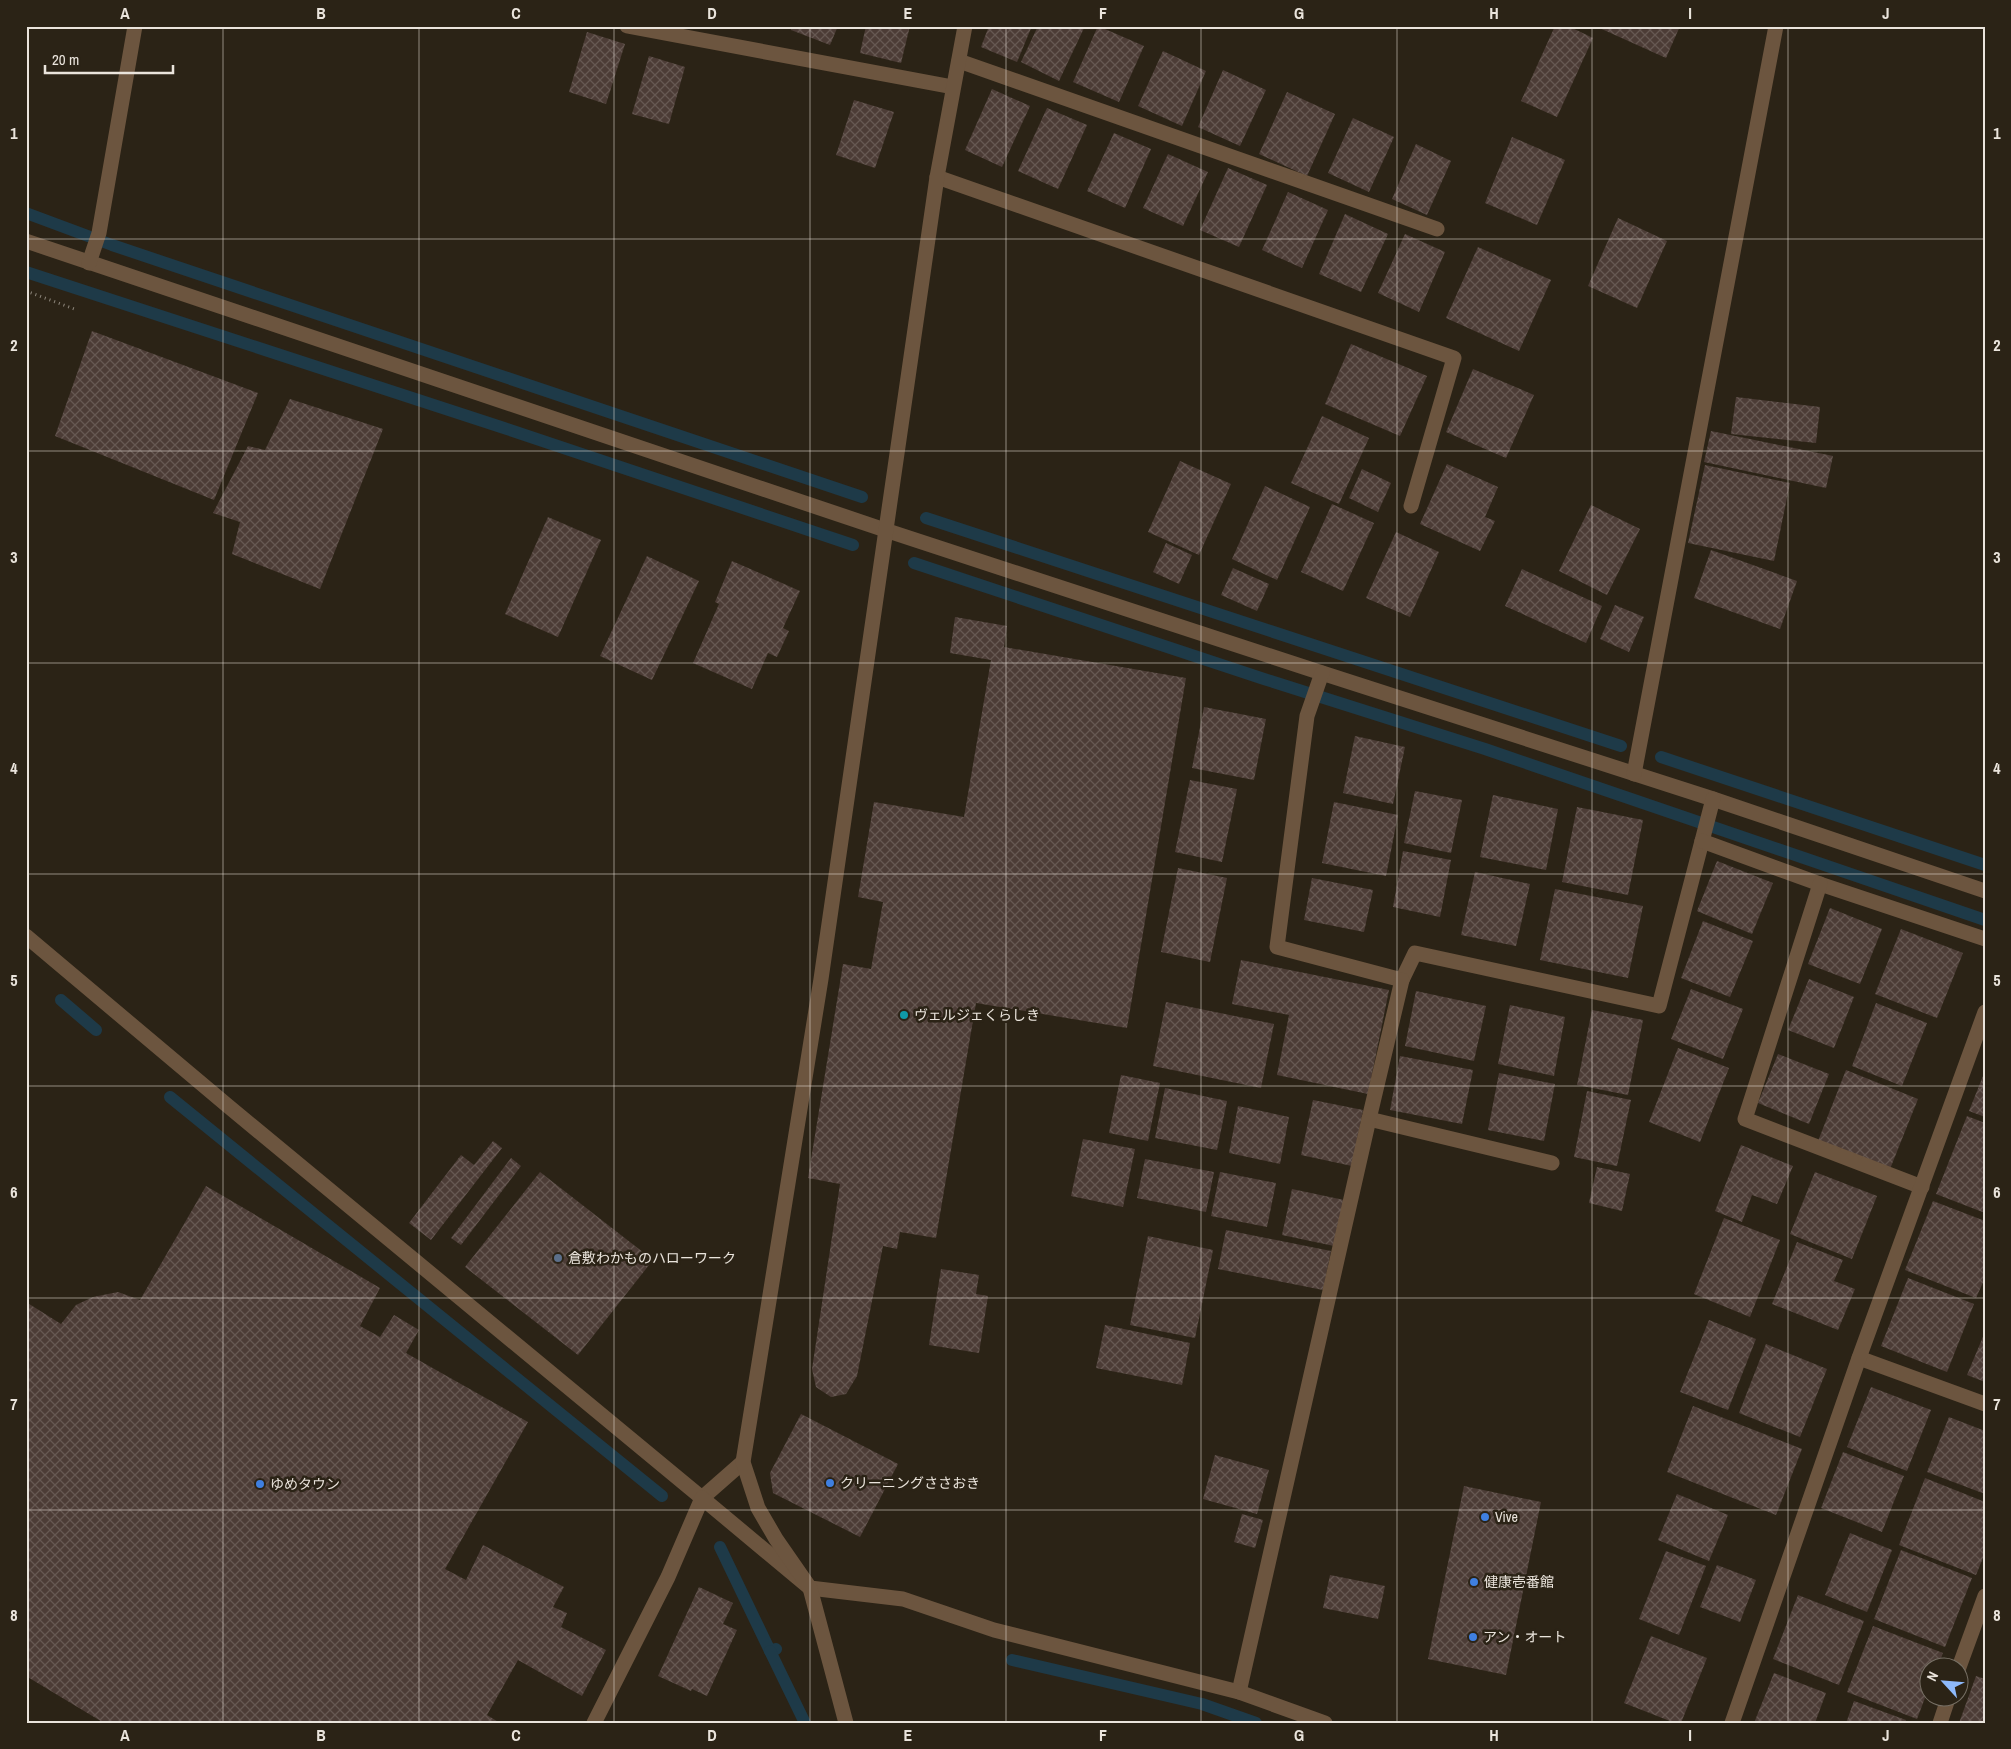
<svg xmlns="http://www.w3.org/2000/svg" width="2011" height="1749" font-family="'Archivo Narrow','Noto Sans JP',sans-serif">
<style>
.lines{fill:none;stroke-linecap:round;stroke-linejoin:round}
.stream{stroke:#1e3a48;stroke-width:12}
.building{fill:url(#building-cross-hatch)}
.path{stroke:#8c857a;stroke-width:3;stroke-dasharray:1 4;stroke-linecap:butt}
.minor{stroke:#6c553f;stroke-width:15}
.grid{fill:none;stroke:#eae4dc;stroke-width:1;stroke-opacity:0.55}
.culture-dot{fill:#0f9aa8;stroke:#2b2316;stroke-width:2}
.service-dot{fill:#5c6f8a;stroke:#2b2316;stroke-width:2}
.shop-dot{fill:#3f7fe0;stroke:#2b2316;stroke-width:2}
.labels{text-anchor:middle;stroke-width:5;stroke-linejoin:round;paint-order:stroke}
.poi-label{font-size:14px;fill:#eae4dc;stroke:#2b2316;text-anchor:start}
.neatline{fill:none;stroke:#eae4dc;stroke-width:2}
.grid-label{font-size:16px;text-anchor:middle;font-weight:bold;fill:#eae4dc}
</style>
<defs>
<pattern id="building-cross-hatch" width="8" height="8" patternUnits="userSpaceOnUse" patternTransform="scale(1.25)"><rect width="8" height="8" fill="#4c3c36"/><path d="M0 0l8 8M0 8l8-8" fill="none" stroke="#665852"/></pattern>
</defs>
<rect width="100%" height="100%" fill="#2b2316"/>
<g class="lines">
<g class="stream">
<polyline points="26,213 112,245 862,497"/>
<polyline points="26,272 504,428 853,545"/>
<polyline points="926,518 1621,746"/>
<polyline points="914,563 1264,679 1485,749 1985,920"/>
<polyline points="1661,757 1985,865"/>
<polyline points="61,1000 96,1030"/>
<polyline points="170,1097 662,1496"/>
<polyline points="720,1547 770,1651 776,1649"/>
<polyline points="770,1651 805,1723"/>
<polyline points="1012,1660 1202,1704 1256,1723"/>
</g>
</g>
<g class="building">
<polygon points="793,26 838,26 830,45 791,30"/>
<polygon points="866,26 910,26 901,63 860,53"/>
<polygon points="989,26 1032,26 1017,62 981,47"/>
<polygon points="1038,26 1085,26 1059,81 1021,62"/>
<polygon points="1098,26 1144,46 1119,102 1073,82"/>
<polygon points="1555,26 1568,26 1593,38 1557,117 1521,101"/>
<polygon points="1595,26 1680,26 1666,58"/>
<polygon points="587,32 625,44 606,104 569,92"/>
<polygon points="1163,51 1206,71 1182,126 1138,106"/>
<polygon points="649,56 685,67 669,124 632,114"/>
<polygon points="1223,70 1266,90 1240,146 1198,127"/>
<polygon points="992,89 1030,106 1002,167 965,150"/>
<polygon points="1287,92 1335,114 1307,176 1259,154"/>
<polygon points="854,100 894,112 875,168 836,155"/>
<polygon points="1047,108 1087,125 1058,189 1018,171"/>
<polygon points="1353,118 1394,137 1369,192 1328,173"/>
<polygon points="1114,133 1151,149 1125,208 1087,191"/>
<polygon points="1512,137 1565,160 1537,225 1485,203"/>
<polygon points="1416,144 1451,161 1427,215 1392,199"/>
<polygon points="1168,154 1208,172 1183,226 1143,208"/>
<polygon points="1228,168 1267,185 1239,247 1200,230"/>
<polygon points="1288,192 1328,210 1302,268 1262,250"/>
<polygon points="1345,214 1388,234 1361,292 1319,274"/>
<polygon points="1618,218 1667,241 1637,308 1588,286"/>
<polygon points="1405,234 1445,252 1419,312 1378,293"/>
<polygon points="1478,247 1551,280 1519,351 1446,318"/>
<polygon points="92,331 258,393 214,500 55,436"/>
<polygon points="1351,344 1427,376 1400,436 1325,404"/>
<polygon points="1473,369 1534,395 1506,458 1446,432"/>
<polygon points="1736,397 1820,407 1816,443 1731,434"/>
<polygon points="290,399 383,429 320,589 232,554 240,522 213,513 248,446 265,450"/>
<polygon points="1322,416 1369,438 1339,504 1291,483"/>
<polygon points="1711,431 1833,456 1826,488 1704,462"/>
<polygon points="1180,461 1231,484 1199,555 1148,532"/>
<polygon points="1447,464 1498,487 1485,517 1495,521 1480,551 1420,524"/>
<polygon points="1705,465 1790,483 1774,561 1688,543"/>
<polygon points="1362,469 1391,483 1378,512 1349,498"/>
<polygon points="1265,486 1310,507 1277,580 1232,559"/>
<polygon points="1332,504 1374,523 1343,591 1301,572"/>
<polygon points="1591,505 1640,529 1607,595 1559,571"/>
<polygon points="548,517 601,540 558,637 505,614"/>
<polygon points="1396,532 1439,552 1410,617 1366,598"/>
<polygon points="1166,543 1192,555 1179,584 1153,572"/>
<polygon points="1711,550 1797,581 1780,629 1694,598"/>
<polygon points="647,556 699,581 652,680 600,656"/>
<polygon points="732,561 800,591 783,628 789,631 777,657 768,653 752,689 693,663 719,604 715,602"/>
<polygon points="1233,568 1269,584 1257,611 1221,595"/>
<polygon points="1522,569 1602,606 1586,643 1505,606"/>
<polygon points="1615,605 1644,617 1629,652 1600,639"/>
<polygon points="955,617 1007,626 1004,647 1186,678 1127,1028 976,1003 936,1238 900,1232 897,1249 883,1246 857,1376 846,1394 831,1397 816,1387 812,1369 840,1184 808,1178 843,964 871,969 883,902 858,897 874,802 964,817 991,660 950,653"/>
<polygon points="1204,707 1266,719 1254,780 1192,768"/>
<polygon points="1355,736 1405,747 1393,804 1343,793"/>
<polygon points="1190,780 1237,789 1222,862 1175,852"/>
<polygon points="1415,791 1462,800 1451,853 1404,843"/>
<polygon points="1493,795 1558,809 1546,870 1480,857"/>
<polygon points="1334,802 1398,815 1386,876 1322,863"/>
<polygon points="1577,807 1643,820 1628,895 1562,882"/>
<polygon points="1403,851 1451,860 1440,917 1393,907"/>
<polygon points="1717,861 1773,883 1752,934 1697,911"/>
<polygon points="1178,868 1227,878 1210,962 1161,952"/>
<polygon points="1475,872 1530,884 1516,946 1461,935"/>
<polygon points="1312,878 1373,890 1364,932 1304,920"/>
<polygon points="1555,889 1643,906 1628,978 1540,960"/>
<polygon points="1830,908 1882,929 1860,984 1808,964"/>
<polygon points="1703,921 1753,941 1730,997 1681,978"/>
<polygon points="1901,929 1963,953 1937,1018 1875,994"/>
<polygon points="1241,960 1389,990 1368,1094 1277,1075 1289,1015 1232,1004"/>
<polygon points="1809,979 1854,997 1834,1048 1788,1030"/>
<polygon points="1691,989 1743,1009 1723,1059 1671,1039"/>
<polygon points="1416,991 1486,1006 1474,1061 1405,1046"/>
<polygon points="1166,1002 1274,1024 1261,1088 1153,1066"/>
<polygon points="1876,1003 1927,1023 1902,1086 1852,1066"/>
<polygon points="1510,1005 1565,1017 1554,1076 1498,1064"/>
<polygon points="1592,1010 1643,1020 1628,1095 1577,1085"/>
<polygon points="1678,1048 1729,1068 1700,1142 1649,1122"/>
<polygon points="1778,1054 1829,1074 1809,1124 1758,1103"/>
<polygon points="1400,1056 1473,1070 1462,1124 1390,1110"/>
<polygon points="1846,1070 1918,1099 1890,1169 1818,1141"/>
<polygon points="1985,1071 1985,1117 1969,1111"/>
<polygon points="1499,1073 1555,1084 1544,1141 1488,1130"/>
<polygon points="1121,1075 1160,1083 1148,1141 1109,1133"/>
<polygon points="1165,1088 1227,1101 1217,1150 1155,1138"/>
<polygon points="1587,1091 1631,1100 1617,1166 1574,1157"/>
<polygon points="1313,1100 1363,1110 1352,1166 1301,1155"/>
<polygon points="1238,1106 1289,1117 1280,1164 1229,1153"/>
<polygon points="1967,1116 1985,1123 1985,1213 1936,1194"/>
<polygon points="1083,1139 1135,1149 1123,1207 1071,1196"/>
<polygon points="493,1141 502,1148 431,1240 409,1223 461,1155 474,1165"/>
<polygon points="1741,1145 1793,1166 1777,1204 1752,1195 1742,1222 1715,1211"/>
<polygon points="511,1158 521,1166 461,1245 451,1238"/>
<polygon points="1145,1159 1214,1172 1206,1212 1137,1198"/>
<polygon points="1597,1167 1630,1174 1622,1211 1589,1203"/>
<polygon points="540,1172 653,1260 578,1355 465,1267"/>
<polygon points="1220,1172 1276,1183 1267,1227 1211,1216"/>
<polygon points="1815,1172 1877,1196 1852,1259 1790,1234"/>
<polygon points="206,1186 380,1288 360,1326 380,1337 394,1315 419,1330 406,1353 528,1422 445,1569 466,1580 483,1545 564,1587 553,1607 567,1613 561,1627 606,1650 582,1696 518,1660 487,1715 500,1723 104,1723 26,1676 26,1302 61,1324 76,1305 93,1297 118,1292 140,1300"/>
<polygon points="1292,1189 1344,1200 1334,1246 1282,1235"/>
<polygon points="1933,1201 1985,1221 1985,1278 1976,1298 1905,1270"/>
<polygon points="1724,1218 1780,1240 1750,1317 1694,1294"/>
<polygon points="1226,1230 1331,1251 1323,1290 1218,1269"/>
<polygon points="1148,1236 1213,1250 1195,1338 1130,1325"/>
<polygon points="1797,1242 1843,1260 1834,1281 1855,1289 1838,1330 1772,1304"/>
<polygon points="941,1269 979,1275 976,1294 988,1296 979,1353 929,1345"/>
<polygon points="1908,1278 1974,1304 1947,1372 1881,1346"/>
<polygon points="1709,1320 1756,1339 1728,1410 1680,1392"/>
<polygon points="1105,1325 1190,1343 1182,1385 1096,1368"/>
<polygon points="1985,1332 1985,1382 1967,1375"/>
<polygon points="1766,1344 1827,1369 1800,1437 1739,1413"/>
<polygon points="1871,1387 1931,1410 1907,1471 1847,1447"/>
<polygon points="1693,1406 1802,1449 1776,1515 1667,1472"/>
<polygon points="801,1414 898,1464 860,1537 773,1493 770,1473"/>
<polygon points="1949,1417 1985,1431 1985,1494 1927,1472"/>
<polygon points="1843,1452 1904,1476 1882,1532 1821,1508"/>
<polygon points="1215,1455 1269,1470 1257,1514 1203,1499"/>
<polygon points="1925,1478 1985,1502 1985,1553 1976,1575 1899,1545"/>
<polygon points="1464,1486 1541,1502 1506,1675 1428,1659"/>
<polygon points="1677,1494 1728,1515 1709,1561 1658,1540"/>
<polygon points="1242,1514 1263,1520 1255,1548 1234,1542"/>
<polygon points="1850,1533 1892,1550 1867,1612 1825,1595"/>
<polygon points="1901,1550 1972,1578 1945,1647 1874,1619"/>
<polygon points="1666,1551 1706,1566 1679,1635 1639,1619"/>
<polygon points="1717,1565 1756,1580 1740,1622 1700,1607"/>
<polygon points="1330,1575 1385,1586 1378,1619 1323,1608"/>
<polygon points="699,1587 733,1603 723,1624 737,1630 707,1696 692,1689 691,1691 658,1676"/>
<polygon points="1798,1595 1864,1621 1839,1685 1773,1659"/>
<polygon points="1873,1626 1943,1653 1938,1666 1928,1666 1928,1690 1917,1719 1847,1692"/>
<polygon points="1651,1636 1707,1658 1681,1723 1675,1723 1624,1703"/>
<polygon points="1774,1673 1826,1693 1815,1723 1754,1723"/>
<polygon points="1976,1676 1985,1679 1985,1723 1959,1723"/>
<polygon points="1854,1701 1906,1720 1905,1723 1846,1723"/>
</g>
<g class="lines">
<polyline class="path" points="26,291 77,310"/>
<g class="minor">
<polyline points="627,26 953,87"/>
<polyline points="959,61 1437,229"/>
<polyline points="937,177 1454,358 1411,506"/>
<polyline points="26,241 885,530 1322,673 1713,799 1985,891"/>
<polyline points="89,263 99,233 135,26"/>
<polyline points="1322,673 1307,716 1277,947 1402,980 1415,953 1659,1006 1713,799"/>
<polyline points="1634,774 1776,26"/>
<polyline points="1702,841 1820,884 1985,939"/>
<polyline points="1820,884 1745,1119 1922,1187"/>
<polyline points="26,936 228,1106 702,1498 743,1462"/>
<polyline points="1369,1119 1552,1163"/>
<polyline points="1859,1358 1985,1404"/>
<polyline points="1958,1670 1985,1596"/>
<polyline points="1239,1692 1369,1119 1402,980"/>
<polyline points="594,1723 668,1577 702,1498 810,1588 903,1599 994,1630 1239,1692 1325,1723"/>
<polyline points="846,1723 810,1588 776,1539 758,1508 743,1462 821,979 937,177 965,26"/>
<polyline points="1732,1723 1859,1358 1985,1012"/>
<polyline points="1940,1723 1949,1696"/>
</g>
</g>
<path class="grid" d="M223,26V1723M419,26V1723M614,26V1723M810,26V1723M1006,26V1723M1201,26V1723M1397,26V1723M1592,26V1723M1788,26V1723M26,239H1985M26,451H1985M26,663H1985M26,874H1985M26,1086H1985M26,1298H1985M26,1510H1985"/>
<circle class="culture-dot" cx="904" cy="1015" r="5"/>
<circle class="service-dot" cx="558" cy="1258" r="5"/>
<g class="shop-dot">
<circle cx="830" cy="1483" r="5"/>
<circle cx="260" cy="1484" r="5"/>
<circle cx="1485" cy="1517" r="5"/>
<circle cx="1474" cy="1582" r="5"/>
<circle cx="1473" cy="1637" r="5"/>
</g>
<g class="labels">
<g class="poi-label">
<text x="914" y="1020">ヴェルジェくらしき</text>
<text x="568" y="1263">倉敷わかものハローワーク</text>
<text x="840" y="1488">クリーニングささおき</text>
<text x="270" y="1489">ゆめタウン</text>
<text x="1495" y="1522">Vive</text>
<text x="1484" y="1587">健康壱番館</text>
<text x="1483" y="1642">アン・オート</text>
</g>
</g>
<rect width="2011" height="1749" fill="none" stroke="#2b2316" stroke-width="55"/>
<g transform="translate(1944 1682) rotate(296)"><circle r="24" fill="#2b2316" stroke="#777065"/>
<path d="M0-4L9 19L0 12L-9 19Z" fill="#8db9fc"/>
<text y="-8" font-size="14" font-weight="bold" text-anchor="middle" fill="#eae4dc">N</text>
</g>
<path d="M45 65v8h128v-8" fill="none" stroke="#eae4dc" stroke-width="2.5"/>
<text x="52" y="65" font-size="15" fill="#eae4dc" stroke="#2b2316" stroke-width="4" paint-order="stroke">20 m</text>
<rect x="28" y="28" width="1956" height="1694" class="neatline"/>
<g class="grid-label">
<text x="125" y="19">A</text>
<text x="321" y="19">B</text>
<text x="516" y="19">C</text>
<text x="712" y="19">D</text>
<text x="908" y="19">E</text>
<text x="1103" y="19">F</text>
<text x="1299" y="19">G</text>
<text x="1494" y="19">H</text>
<text x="1690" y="19">I</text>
<text x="1886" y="19">J</text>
<text x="14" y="139">1</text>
<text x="1997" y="139">1</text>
<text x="14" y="351">2</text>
<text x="1997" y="351">2</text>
<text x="14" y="563">3</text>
<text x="1997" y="563">3</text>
<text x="14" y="774">4</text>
<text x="1997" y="774">4</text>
<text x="14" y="986">5</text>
<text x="1997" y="986">5</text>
<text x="14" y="1198">6</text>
<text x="1997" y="1198">6</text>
<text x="14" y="1410">7</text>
<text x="1997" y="1410">7</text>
<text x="14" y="1621">8</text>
<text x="1997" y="1621">8</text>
<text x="125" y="1741">A</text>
<text x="321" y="1741">B</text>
<text x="516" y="1741">C</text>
<text x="712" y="1741">D</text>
<text x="908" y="1741">E</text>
<text x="1103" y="1741">F</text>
<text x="1299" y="1741">G</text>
<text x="1494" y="1741">H</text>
<text x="1690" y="1741">I</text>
<text x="1886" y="1741">J</text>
</g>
</svg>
